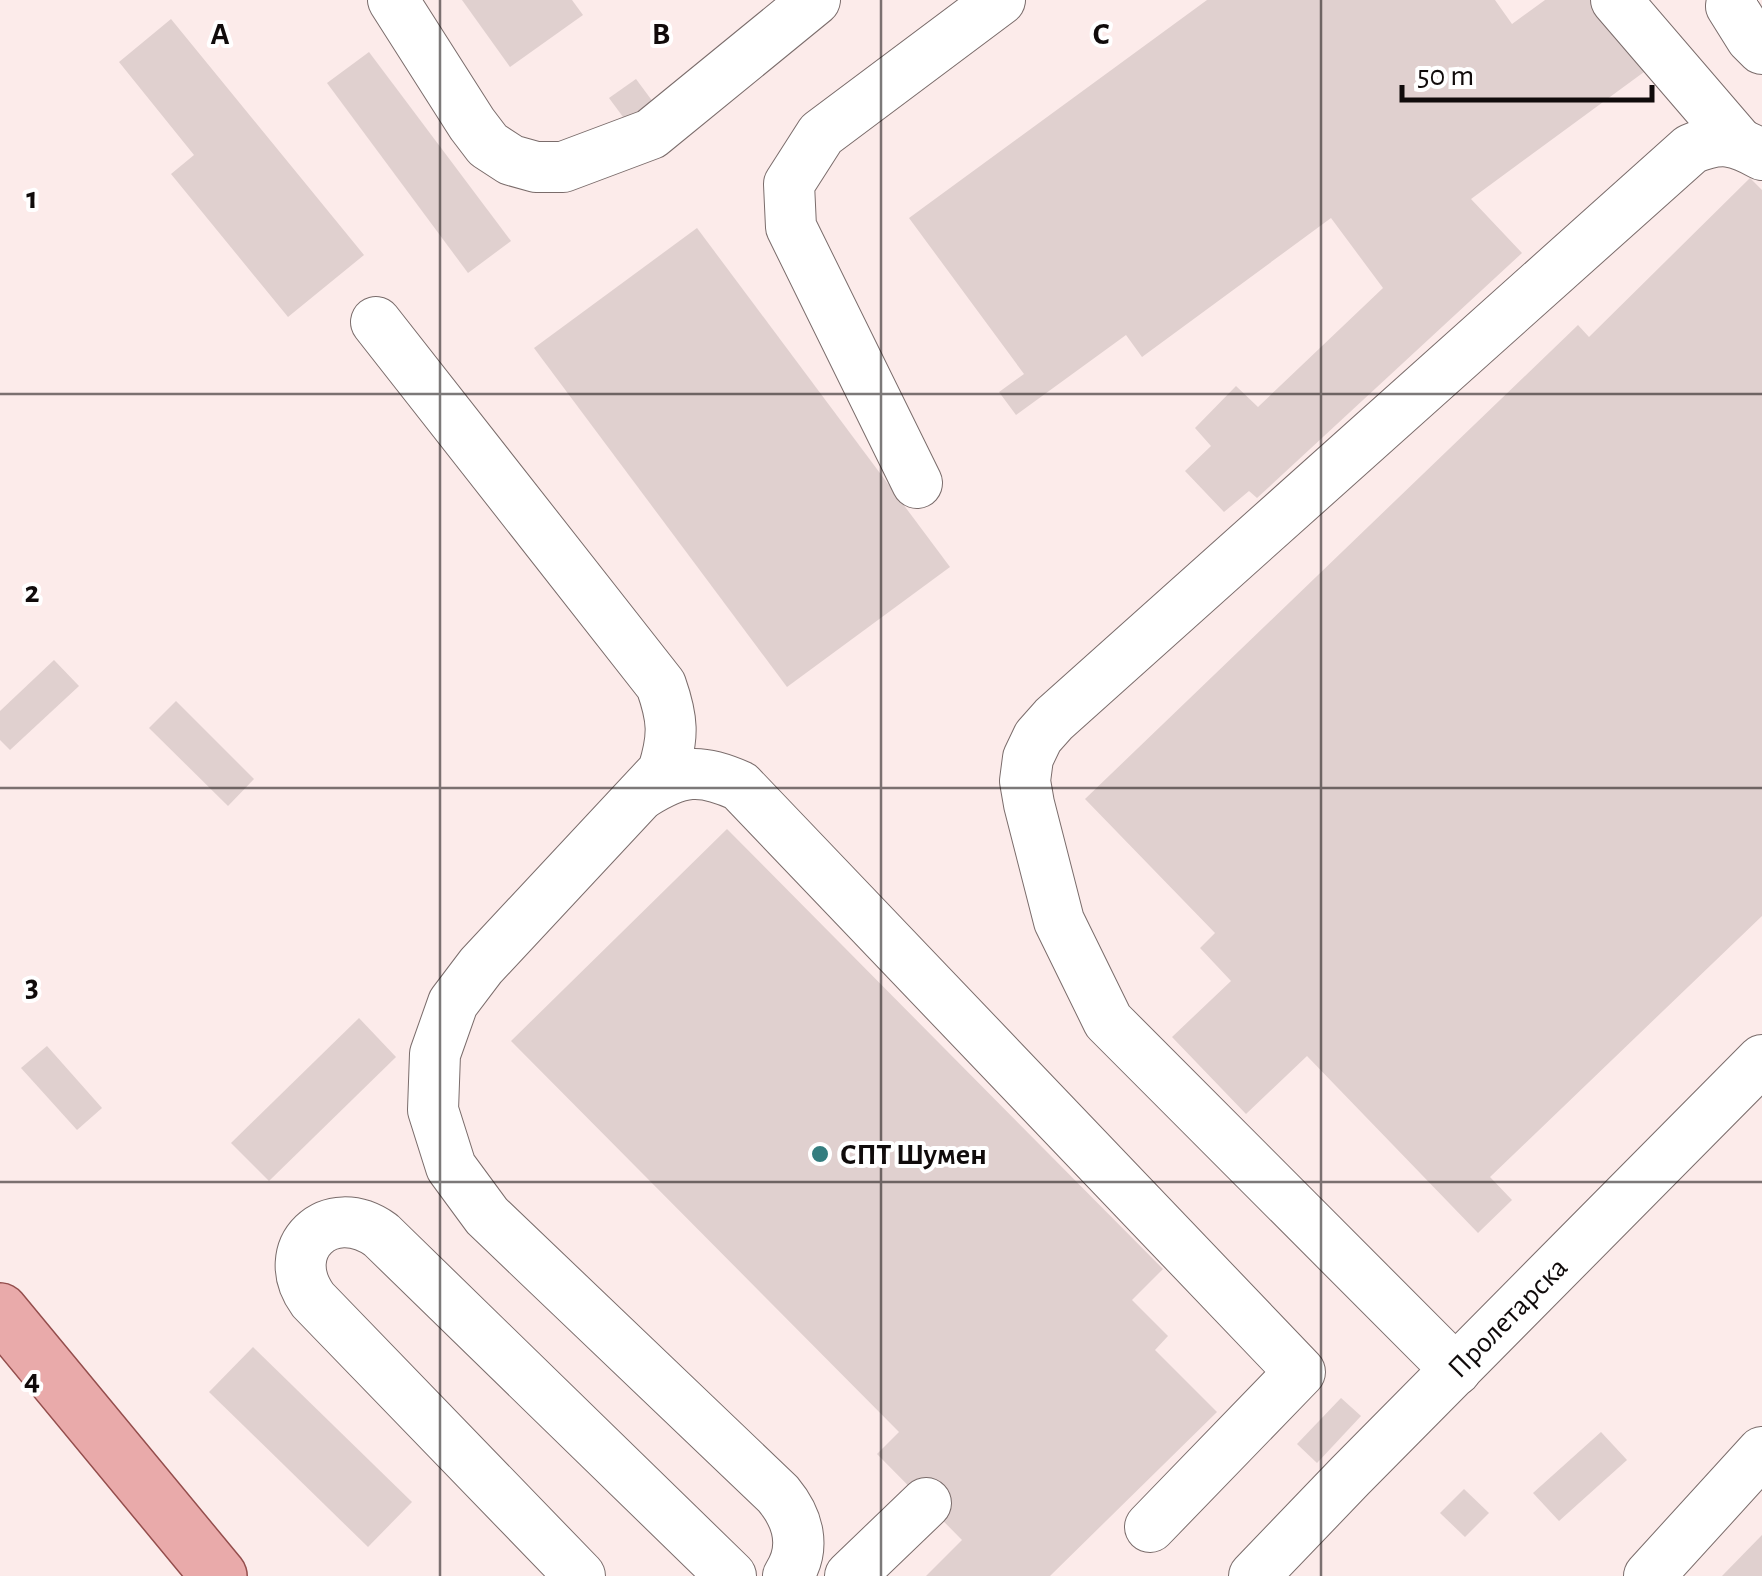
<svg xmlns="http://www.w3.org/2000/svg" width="1762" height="1576" font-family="'Alegreya Sans',sans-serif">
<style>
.building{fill:#e0d0cf}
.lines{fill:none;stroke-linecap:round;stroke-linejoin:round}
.minor-casing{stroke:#7a6c6b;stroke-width:52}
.major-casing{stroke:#944e4d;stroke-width:58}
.minor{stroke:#fff;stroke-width:50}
.major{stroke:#e9aaaa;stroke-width:55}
.grid{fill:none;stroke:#100b0b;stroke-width:2.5;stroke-opacity:0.55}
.poi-dot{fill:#347d7f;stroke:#fff;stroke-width:4}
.labels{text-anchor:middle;stroke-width:8;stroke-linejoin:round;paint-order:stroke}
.poi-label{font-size:30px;font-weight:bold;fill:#100b0b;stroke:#fff;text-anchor:start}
.street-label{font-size:30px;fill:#100b0b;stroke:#fff}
.grid-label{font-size:32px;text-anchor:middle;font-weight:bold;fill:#100b0b;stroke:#fff;stroke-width:8;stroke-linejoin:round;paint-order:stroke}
</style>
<rect width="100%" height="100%" fill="#fcebea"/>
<g class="building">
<polygon points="462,0 572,0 583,15 510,67"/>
<polygon points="1207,0 1495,0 1512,24 1545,0 1591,0 1644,72 1471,199 1522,253 1257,498 1249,491 1224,512 1185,471 1211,446 1195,428 1236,386 1258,407 1383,288 1331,218 1142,357 1126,335 1016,415 999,392 1024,374 909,218"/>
<polygon points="171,19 364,255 288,317 171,174 194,155 119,62"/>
<polygon points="369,52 511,241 468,273 327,83"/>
<polygon points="636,79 656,106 629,125 609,98"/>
<polygon points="1750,178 1762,190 1762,916 1490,1177 1512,1200 1478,1233 1307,1056 1246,1114 1172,1037 1231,981 1200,948 1215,933 1085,799 1578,325 1589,337"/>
<polygon points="697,228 950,567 787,687 534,348"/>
<polygon points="54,660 79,686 10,750 0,740 0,711"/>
<polygon points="176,701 254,779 228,806 149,728"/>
<polygon points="727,829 1163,1269 1132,1300 1168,1336 1155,1350 1217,1412 1050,1576 926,1576 962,1540 877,1454 899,1432 511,1041"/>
<polygon points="359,1018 396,1057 269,1181 231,1143"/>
<polygon points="47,1046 102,1108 77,1130 21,1068"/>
<polygon points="253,1347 412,1502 368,1547 209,1392"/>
<polygon points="1341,1398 1361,1416 1317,1463 1297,1444"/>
<polygon points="1601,1432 1627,1460 1559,1521 1533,1493"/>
<polygon points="1464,1489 1489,1513 1465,1537 1440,1513"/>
<polygon points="1762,1535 1762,1576 1722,1576"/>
</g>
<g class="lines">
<defs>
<g id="minor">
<polyline points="393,0 472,124 488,145 511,160 536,167 563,167 651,134 815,0"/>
<polyline points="1616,0 1738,142"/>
<polyline points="1732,0 1731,6 1751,38 1762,49"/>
<path d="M376,322L661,685C673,719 674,736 663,771L481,966L453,1003L435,1054L433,1110L451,1167L487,1216L778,1494C798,1518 807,1547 788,1576"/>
<polyline points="917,483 791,227 789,184 821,134 1000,0"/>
<path d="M644,793C681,770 700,768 740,786L1300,1372L1150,1527"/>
<path d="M1456,1370L1108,1021L1059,921L1029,804L1025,781L1028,758L1038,737L1054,719L1691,149C1720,137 1735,139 1762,155"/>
<path d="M580,1576L313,1300C276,1249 329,1198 381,1235L731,1576"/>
<polyline points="850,1576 926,1503"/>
<path id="s1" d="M1254,1576L1350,1476L1762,1060"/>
<polyline points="1649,1576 1762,1452"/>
</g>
<polyline id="major" points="0,1311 219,1576"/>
</defs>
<use href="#minor" class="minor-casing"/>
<use href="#major" class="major-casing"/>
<use href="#minor" class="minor"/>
<use href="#major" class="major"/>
</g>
<path class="grid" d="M440,0V1576M881,0V1576M1321,0V1576M0,394H1762M0,788H1762M0,1182H1762"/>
<circle class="poi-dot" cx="820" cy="1154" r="10"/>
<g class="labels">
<g class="poi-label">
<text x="840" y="1164">СПТ Шумен</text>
</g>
<g class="street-label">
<text dy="10" stroke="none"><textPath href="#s1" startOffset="362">Пролетарска</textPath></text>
</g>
</g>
<g class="grid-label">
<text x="220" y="44">A</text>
<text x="661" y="44">B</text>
<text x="1101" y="44">C</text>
<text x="32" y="208">1</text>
<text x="32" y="602">2</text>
<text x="32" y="996">3</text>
<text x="32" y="1390">4</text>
</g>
<path d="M1402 85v15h250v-15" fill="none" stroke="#100b0b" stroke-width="5"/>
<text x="1417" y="85" font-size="30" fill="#100b0b" stroke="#ffffff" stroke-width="8" paint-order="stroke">50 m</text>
</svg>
